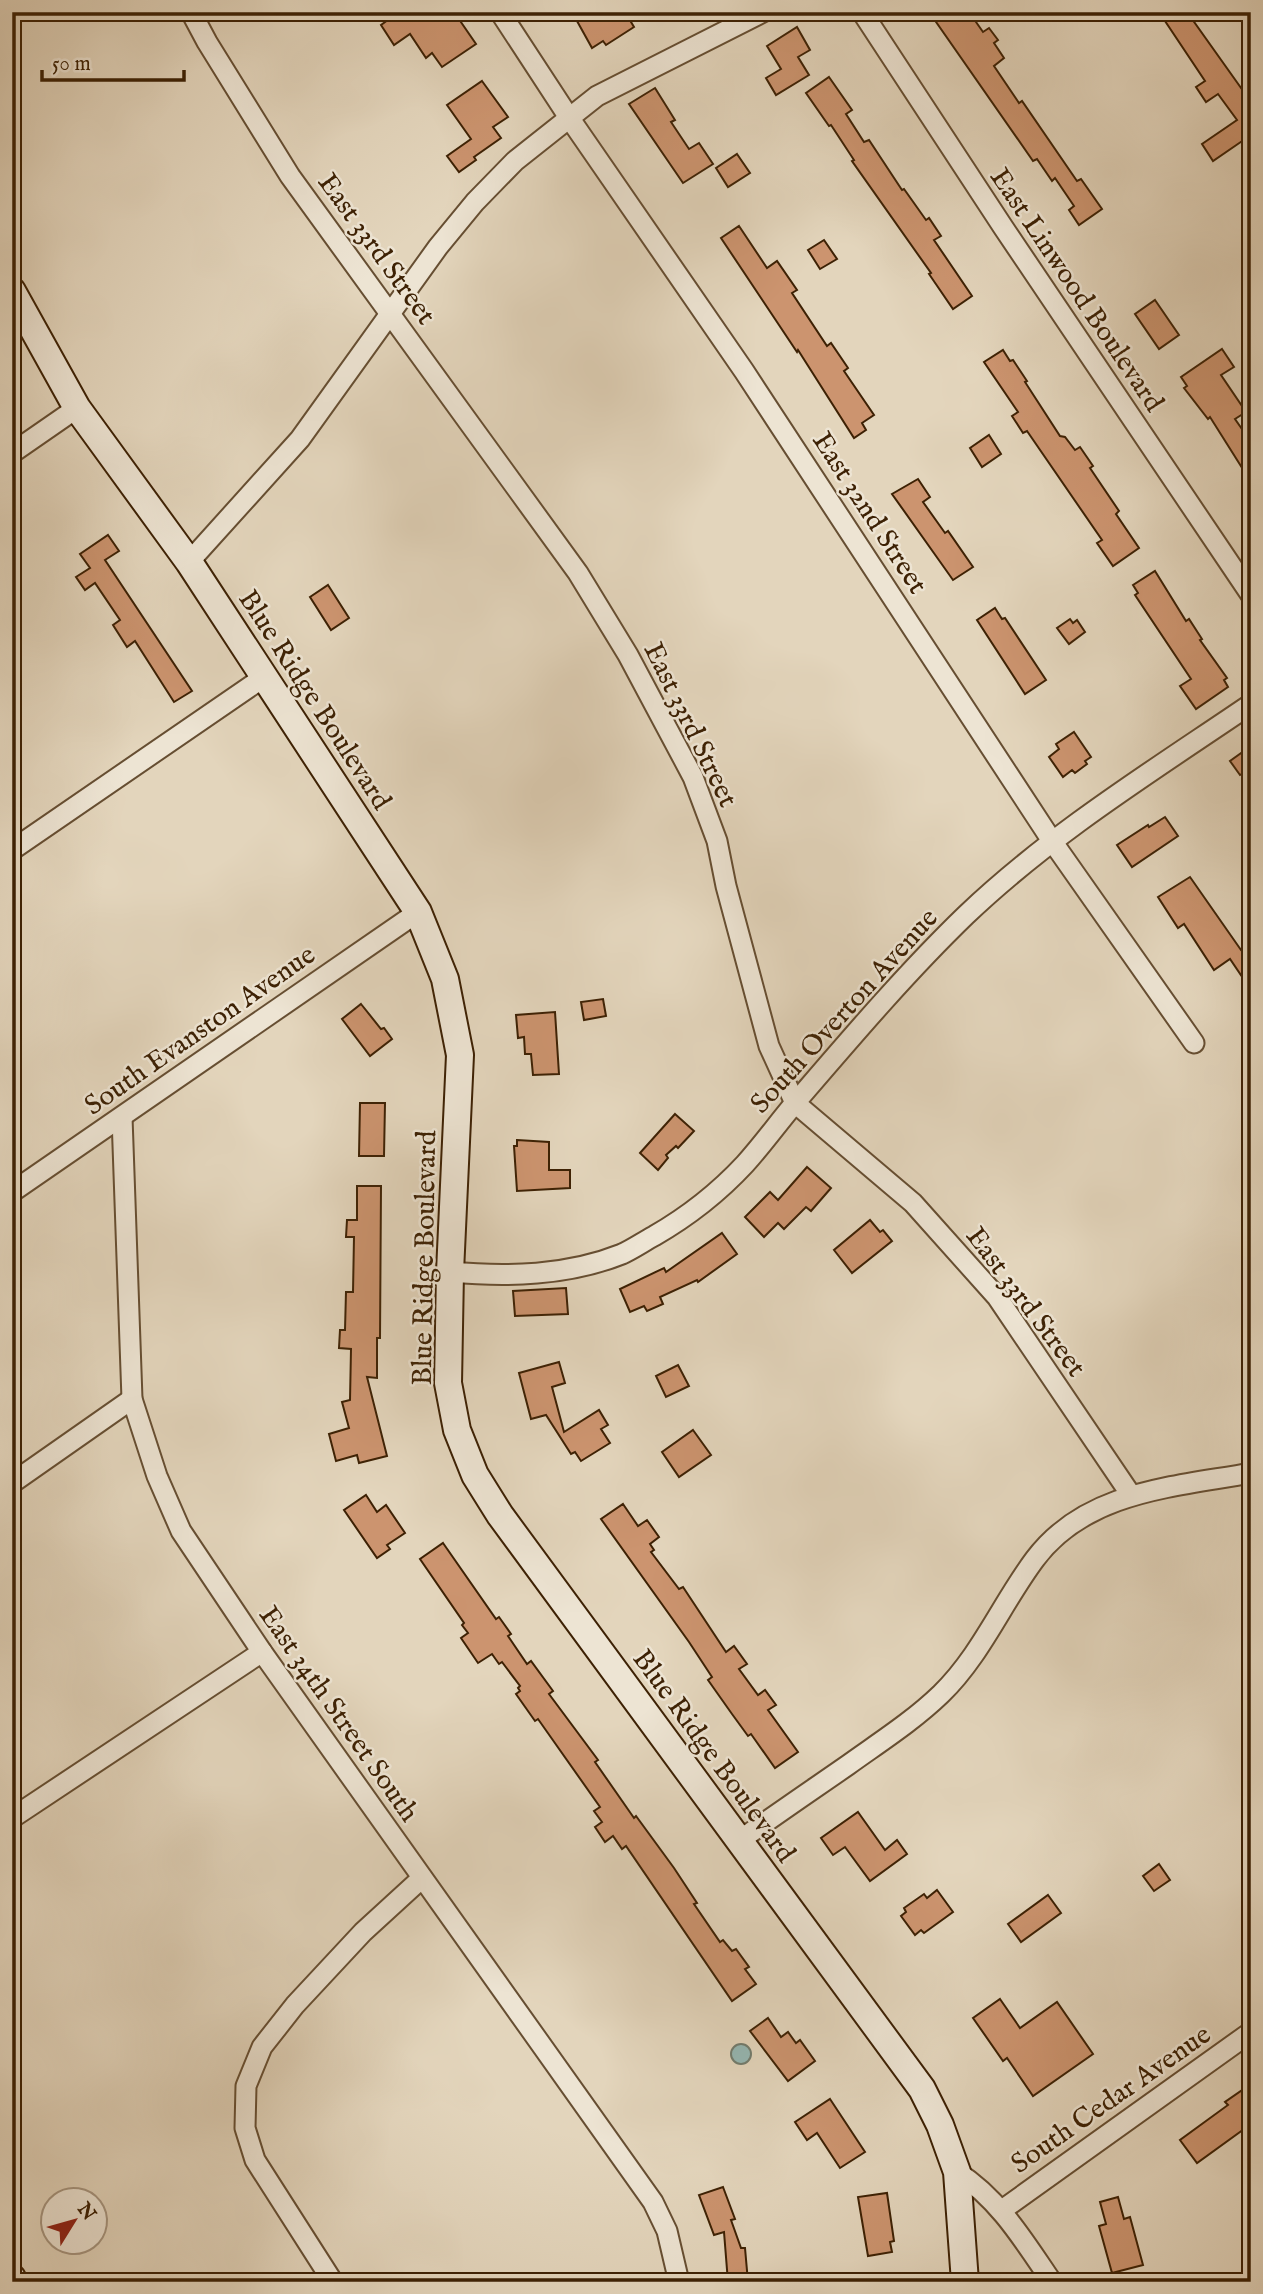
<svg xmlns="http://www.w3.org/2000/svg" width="1263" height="2294" font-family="'IM FELL English',serif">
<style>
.water{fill:#95b8b4;stroke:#727c6e;stroke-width:2}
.building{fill:#cc946f;stroke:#3d2104;stroke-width:2}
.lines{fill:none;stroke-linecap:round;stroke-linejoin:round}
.street-casing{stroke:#664e32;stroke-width:23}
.secondary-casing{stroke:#3d2104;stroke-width:30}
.street{stroke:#ede4d3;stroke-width:19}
.secondary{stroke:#ede4d3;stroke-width:26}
.labels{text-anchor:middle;stroke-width:5;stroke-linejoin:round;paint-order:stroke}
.street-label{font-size:28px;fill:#3d2104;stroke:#ede4d3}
</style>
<rect width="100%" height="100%" fill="#e3d5bc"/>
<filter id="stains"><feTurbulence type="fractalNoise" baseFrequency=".00286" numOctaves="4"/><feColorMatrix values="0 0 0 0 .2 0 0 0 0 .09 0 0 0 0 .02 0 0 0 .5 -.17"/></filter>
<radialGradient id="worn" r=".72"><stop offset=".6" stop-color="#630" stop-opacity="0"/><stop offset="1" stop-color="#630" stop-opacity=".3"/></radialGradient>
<circle class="water" cx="741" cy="2054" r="10"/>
<g class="building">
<polygon points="399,12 454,12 476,44 442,67 432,53 426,58 410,34 394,45 381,25"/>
<polygon points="572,12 625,12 634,27 606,45 603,41 592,48"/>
<polygon points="944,12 969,12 983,32 989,28 998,40 994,43 1004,58 994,66 1019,103 1022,101 1077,181 1081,179 1102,209 1079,225 1069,210 1074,206 1055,178 1052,181 1037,159 1033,161 934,19"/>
<polygon points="1159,12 1187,12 1251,102 1251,141 1248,137 1213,161 1202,144 1237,120 1218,94 1206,102 1196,87 1205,81"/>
<polygon points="797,27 810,50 798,57 809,75 776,95 766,78 781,69 767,46"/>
<polygon points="829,77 852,110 846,114 864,142 869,140 902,190 904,189 926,220 929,218 941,236 934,240 972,296 953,309 929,274 931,273 852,161 854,160 831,125 829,126 806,93"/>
<polygon points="482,81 508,117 493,127 501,138 474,157 476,160 459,172 447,156 471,139 447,105"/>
<polygon points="655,88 675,120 671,122 689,149 699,143 713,164 683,183 629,104"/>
<polygon points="737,154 750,173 728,187 716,168"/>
<polygon points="739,226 767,268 777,261 797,290 792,293 827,346 831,343 848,368 844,371 874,415 862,423 866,430 854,438 798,350 797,352 721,238"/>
<polygon points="824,240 837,259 820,269 808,250"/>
<polygon points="1155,300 1179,335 1159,349 1135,314"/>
<polygon points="1222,349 1234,367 1221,375 1246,412 1235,419 1251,442 1251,482 1210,417 1208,419 1184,388 1187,386 1181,377"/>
<polygon points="1003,350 1010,361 1013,360 1027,381 1025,382 1060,436 1065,437 1075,450 1080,447 1093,466 1090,468 1119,511 1116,514 1139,548 1113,566 1097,543 1102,540 1027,431 1023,433 1012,416 1018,412 984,362"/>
<polygon points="989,435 1001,454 982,467 970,448"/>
<polygon points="918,479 930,497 923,502 945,533 948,531 973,567 953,580 892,494"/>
<polygon points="108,535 119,551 105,560 192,691 174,702 135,641 127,647 113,625 120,620 95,583 85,590 76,577 90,568 80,554"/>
<polygon points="1155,571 1186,621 1189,619 1202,639 1200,640 1227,678 1224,680 1228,687 1196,709 1180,686 1191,679 1135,595 1138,593 1133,585"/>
<polygon points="328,585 349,618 331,630 310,597"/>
<polygon points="995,608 1002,619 1005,618 1046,680 1025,694 977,620"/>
<polygon points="1070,619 1073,623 1077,620 1085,632 1069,644 1057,628"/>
<polygon points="1074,732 1091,757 1085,761 1087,764 1075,773 1072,770 1063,777 1049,757 1059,749 1056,744"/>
<polygon points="1251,746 1251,768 1240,775 1230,761"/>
<polygon points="1165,817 1178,836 1132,867 1117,845 1148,825 1149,827"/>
<polygon points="1190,877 1241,950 1251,944 1251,990 1230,959 1214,970 1184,924 1178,928 1158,897"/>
<polygon points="603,999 606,1016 584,1020 581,1002"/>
<polygon points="361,1004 381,1029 384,1028 392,1039 370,1056 342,1019"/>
<polygon points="555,1012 559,1074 533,1075 531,1054 525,1054 524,1037 518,1038 516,1015"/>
<polygon points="360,1103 385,1103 384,1156 359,1156"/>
<polygon points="675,1114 694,1131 678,1148 676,1146 666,1155 668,1158 658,1170 640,1153"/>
<polygon points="517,1140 549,1142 549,1170 570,1170 570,1188 517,1191 514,1146 517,1146"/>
<polygon points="807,1167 831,1188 811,1211 806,1207 784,1229 778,1223 764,1237 745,1217 770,1192 778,1200"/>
<polygon points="357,1186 381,1186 380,1338 377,1338 377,1378 367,1377 387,1456 359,1463 357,1455 336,1461 329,1434 349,1428 342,1402 350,1400 351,1349 339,1348 340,1330 345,1330 346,1292 353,1292 354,1237 346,1237 347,1220 357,1220"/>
<polygon points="870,1220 880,1232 883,1230 892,1241 852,1273 834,1250"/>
<polygon points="722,1233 737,1254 698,1282 697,1280 660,1297 663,1304 647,1311 644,1306 630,1312 620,1289 664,1268 666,1272"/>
<polygon points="566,1288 568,1314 515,1316 513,1291"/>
<polygon points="559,1362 565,1383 552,1387 564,1432 599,1410 608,1425 601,1429 610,1443 581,1461 575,1452 571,1454 546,1415 531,1419 519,1373"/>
<polygon points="678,1365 689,1386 666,1397 656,1376"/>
<polygon points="693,1430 711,1455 679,1477 662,1452"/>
<polygon points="366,1495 377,1512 386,1505 405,1533 387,1545 390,1549 377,1558 344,1510"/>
<polygon points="623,1504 638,1526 647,1520 659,1537 650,1544 654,1550 651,1552 679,1589 683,1587 726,1652 734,1646 747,1664 739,1669 758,1695 765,1690 776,1705 768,1710 798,1752 775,1768 751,1734 748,1736 732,1714 708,1680 712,1677 689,1642 601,1519"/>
<polygon points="443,1543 496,1619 499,1617 511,1634 508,1636 527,1664 531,1661 553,1691 549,1694 598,1760 595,1762 634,1818 636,1816 674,1868 697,1903 694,1904 720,1942 723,1940 732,1951 736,1949 749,1967 745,1969 756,1984 732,2001 626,1846 622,1849 613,1836 605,1842 595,1827 602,1822 594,1811 600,1807 538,1719 535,1721 516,1694 520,1691 518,1688 520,1686 502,1662 499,1664 492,1654 478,1663 461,1638 468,1633 462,1625 464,1623 420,1559"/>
<polygon points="858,1812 885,1850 897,1840 907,1854 870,1881 845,1847 833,1855 821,1838"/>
<polygon points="1159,1864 1170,1880 1154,1891 1143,1876"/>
<polygon points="937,1890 953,1912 924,1933 921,1930 915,1935 901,1916 906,1912 904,1908 924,1894 927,1898"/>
<polygon points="1048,1895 1061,1913 1021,1942 1008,1924"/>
<polygon points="1000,1999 1020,2028 1057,2002 1093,2054 1033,2096 1007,2058 1003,2061 973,2018"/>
<polygon points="768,2018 781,2037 788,2032 796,2043 800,2040 815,2061 788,2081 750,2031"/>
<polygon points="1251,2084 1251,2124 1197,2163 1180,2140 1228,2105 1225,2102"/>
<polygon points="830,2099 865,2152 840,2168 817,2133 807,2140 795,2122"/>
<polygon points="723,2187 735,2219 731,2220 741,2248 745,2248 748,2282 728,2282 724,2232 714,2235 699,2195"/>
<polygon points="887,2193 894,2241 890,2242 892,2252 868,2256 858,2197"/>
<polygon points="1118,2197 1124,2219 1130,2217 1143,2265 1112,2273 1099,2226 1106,2224 1100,2202"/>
</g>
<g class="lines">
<defs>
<g id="street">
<polyline points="191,12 207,42 290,176 578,573 628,655 693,777 717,841 726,886 769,1046 795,1103 913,1203 997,1297 1131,1495"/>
<polyline points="500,12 568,116 744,371 1052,841 1194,1043"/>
<polyline points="862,12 1003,227 1251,595"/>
<polyline points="12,453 77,408"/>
<polyline points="189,562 300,439 438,247 475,202 515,161 597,96 763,12"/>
<polyline points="12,850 264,677"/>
<polyline points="122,1117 132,1399 157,1476 181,1531 262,1652 653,2202 667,2231 679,2282"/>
<polyline points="12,1192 418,912"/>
<path d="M450,1272C507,1277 567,1276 622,1254C633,1249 643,1242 654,1236C687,1217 719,1192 745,1164C763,1144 778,1123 795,1103C850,1039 906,973 966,915C1052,833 1154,770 1251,704"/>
<polyline points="12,1483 132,1399"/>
<polyline points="12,1818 262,1652"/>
<path d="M739,1841C775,1815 812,1790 848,1765C880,1742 913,1721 941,1694C981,1655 1002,1603 1035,1559C1086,1491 1174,1487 1251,1473"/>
<path d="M957,2172C999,2199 1024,2241 1052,2282"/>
<polyline points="1002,2210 1251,2032"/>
<polyline points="333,2282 255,2160 245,2128 246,2086 262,2047 295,2005 363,1932 422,1878"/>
</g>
<g id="secondary">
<polyline points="12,291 77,408 189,562 418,912 445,979 460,1055 450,1272 448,1383 457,1430 475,1475 500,1515 922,2089 940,2125 957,2172 965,2282"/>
<polyline points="12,2278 14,2282"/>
</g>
</defs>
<use href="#street" class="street-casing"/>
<use href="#secondary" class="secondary-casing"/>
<use href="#street" class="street"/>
<use href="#secondary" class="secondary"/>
</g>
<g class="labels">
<g class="street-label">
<text transform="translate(378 248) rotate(54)" y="10">East 33rd Street</text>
<text transform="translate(1078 289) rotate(56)" y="10">East Linwood Boulevard</text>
<text transform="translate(871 512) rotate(57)" y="10">East 32nd Street</text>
<text transform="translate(316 699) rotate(57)" y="10">Blue Ridge Boulevard</text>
<text transform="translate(692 724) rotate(64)" y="10">East 33rd Street</text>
<text transform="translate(843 1010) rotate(-48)" y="10">South Overton Avenue</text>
<text transform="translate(199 1029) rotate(-35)" y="10">South Evanston Avenue</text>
<text transform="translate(423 1258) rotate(-89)" y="10">Blue Ridge Boulevard</text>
<text transform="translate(1027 1301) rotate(53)" y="10">East 33rd Street</text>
<text transform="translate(340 1713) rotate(55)" y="10">East 34th Street South</text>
<text transform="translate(715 1755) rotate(54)" y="10">Blue Ridge Boulevard</text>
<text transform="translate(1110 2098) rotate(-35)" y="10">South Cedar Avenue</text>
</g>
</g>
<rect width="1263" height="2294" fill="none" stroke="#e3d5bc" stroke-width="42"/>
<rect x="14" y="14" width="1235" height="2266" fill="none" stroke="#3d2104" stroke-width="3.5"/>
<rect x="21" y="21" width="1221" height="2252" fill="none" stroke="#3d2104" stroke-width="2"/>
<g transform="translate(74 2221) rotate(53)"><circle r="33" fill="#ede4d3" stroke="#a79680" stroke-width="2"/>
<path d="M0-5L12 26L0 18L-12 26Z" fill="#8f2418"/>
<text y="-10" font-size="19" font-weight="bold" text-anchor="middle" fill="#3d2104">N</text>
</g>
<path d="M42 70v10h142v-10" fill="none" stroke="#3d2104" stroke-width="3.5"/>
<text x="52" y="70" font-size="21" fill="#3d2104" stroke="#ede4d3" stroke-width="5" paint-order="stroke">50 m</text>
<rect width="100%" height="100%" filter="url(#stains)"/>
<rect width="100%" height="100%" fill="url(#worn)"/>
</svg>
